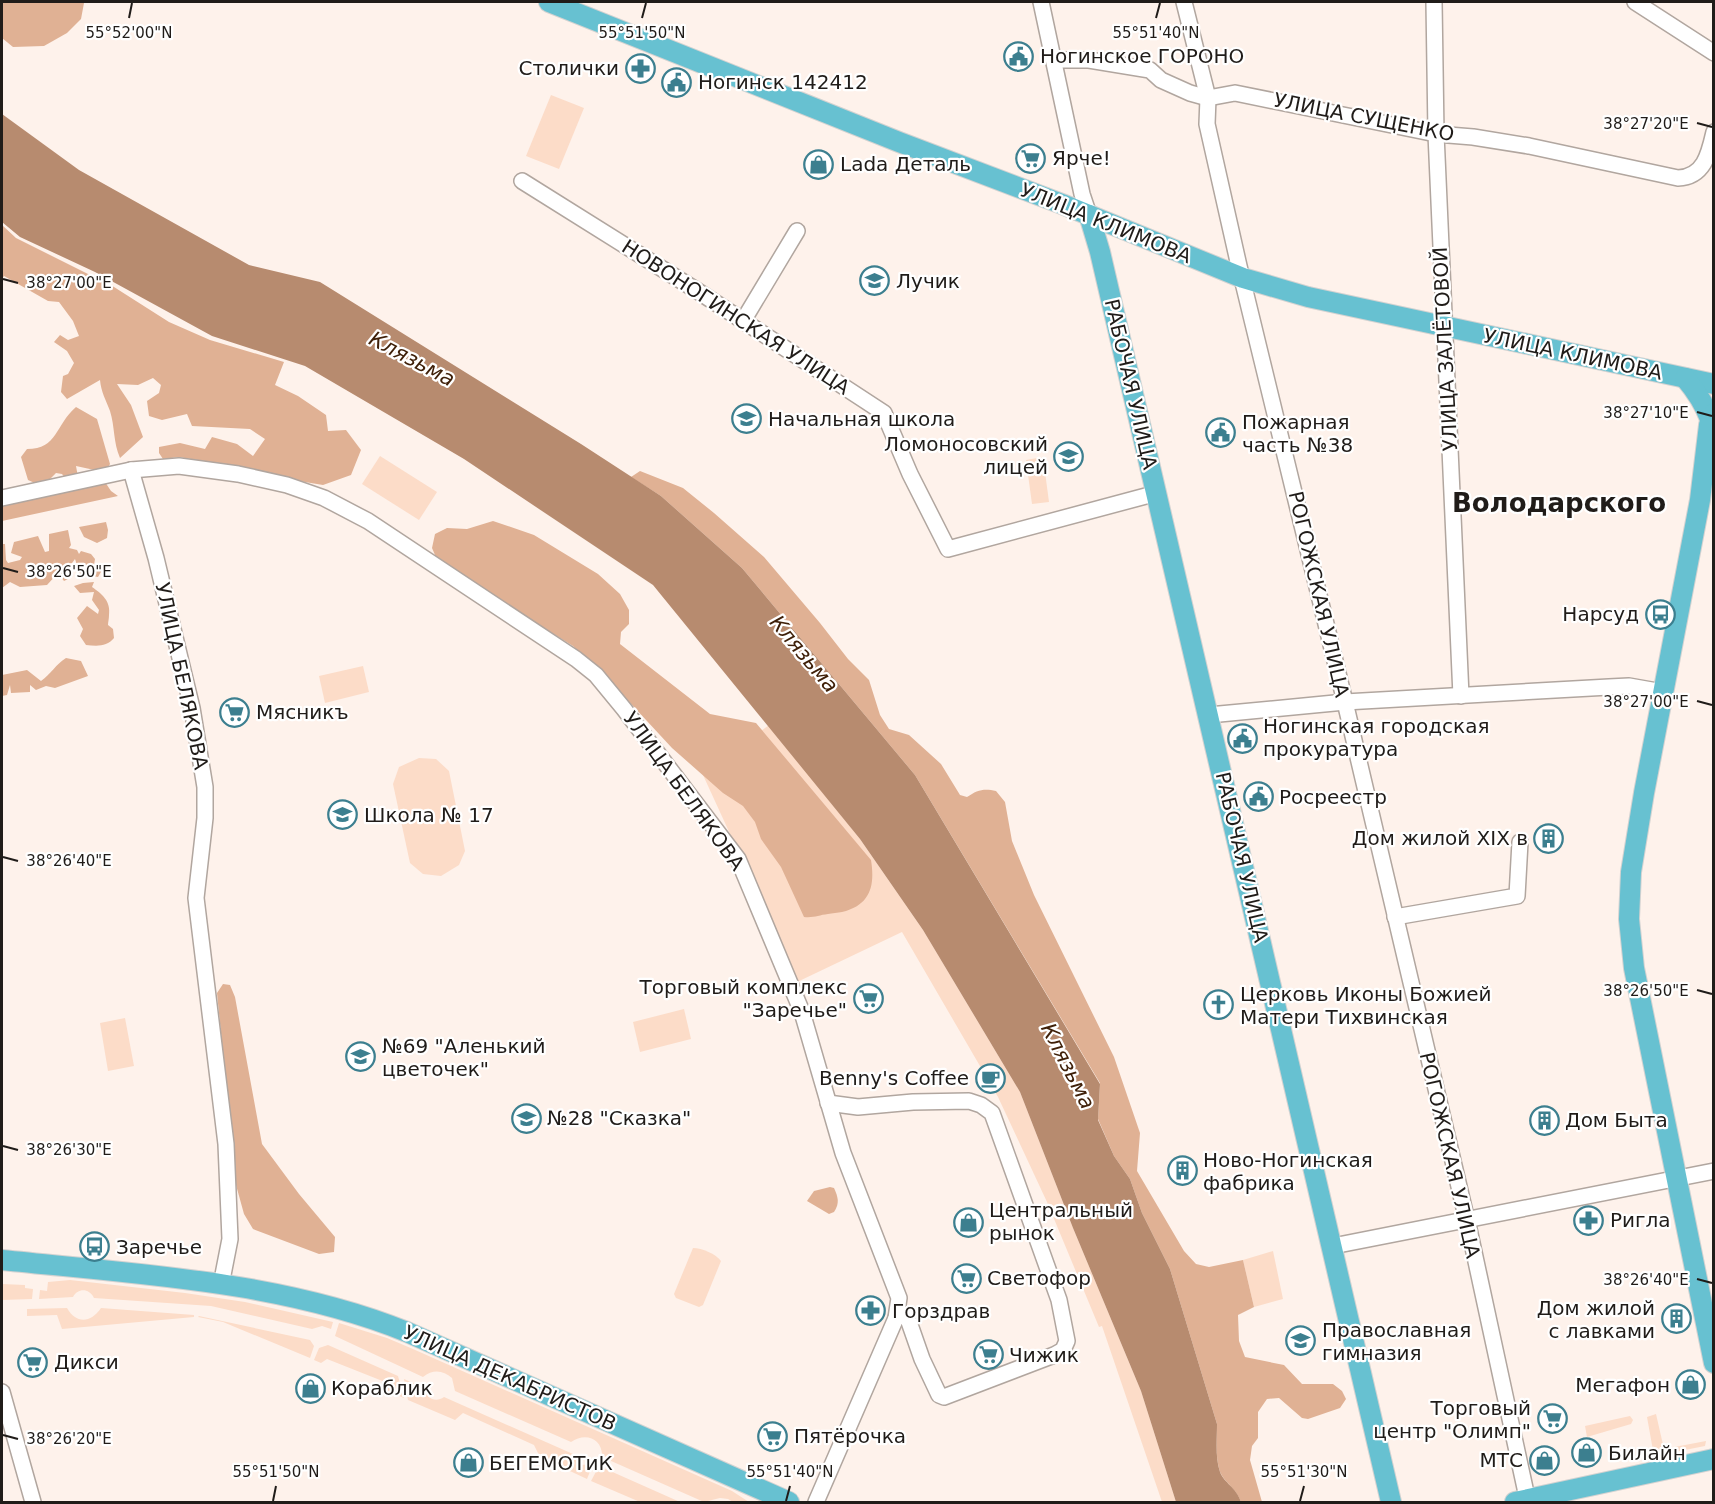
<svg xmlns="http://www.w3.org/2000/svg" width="1715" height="1504" font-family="'DejaVu Sans',sans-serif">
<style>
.green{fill:#fcdcc8}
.forest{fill:#e0b194}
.water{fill:#b78b6f}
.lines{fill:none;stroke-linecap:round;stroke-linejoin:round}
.minor-casing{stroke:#b1a69f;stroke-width:18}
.major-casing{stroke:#d2d2d1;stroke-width:22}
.minor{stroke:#fff;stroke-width:15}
.major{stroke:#67c1d1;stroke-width:20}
.ticks{fill:none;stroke:#201c19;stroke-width:2}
.labels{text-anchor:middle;stroke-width:4.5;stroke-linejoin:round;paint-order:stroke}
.poi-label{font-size:20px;fill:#201c19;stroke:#fff;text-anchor:start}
.street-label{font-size:20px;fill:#201c19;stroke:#fff}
.water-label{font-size:21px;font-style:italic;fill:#3f2009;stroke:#fff}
.district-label{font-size:26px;font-weight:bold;fill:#201c19;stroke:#fff}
.ticks-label{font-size:15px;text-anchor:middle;fill:#201c19;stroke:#fff;stroke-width:4.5;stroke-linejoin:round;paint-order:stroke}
</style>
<rect width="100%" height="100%" fill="#fef2eb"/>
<g class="green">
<polygon points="551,95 584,108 559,169 526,156"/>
<polygon points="380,456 437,492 419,520 362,484"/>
<polygon points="1043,457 1049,502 1032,504 1026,460"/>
<polygon points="363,666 369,692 325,703 319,676"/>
<polygon points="769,725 860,839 923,930 1020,1092 1073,1228 1141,1391 1176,1502 1162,1502 1102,1326 1099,1327 1047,1202 998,1097 902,932 795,983 742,860 703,775"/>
<polygon points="419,758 436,759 449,771 465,851 459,865 441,876 423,874 410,863 393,784 399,767"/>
<polygon points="684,1009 691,1039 640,1052 633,1022"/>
<polygon points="125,1018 134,1066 108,1071 100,1023"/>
<path d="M693,1248C702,1248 716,1254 721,1261L703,1305L699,1307L676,1298L674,1294Z"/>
<polygon points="1273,1251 1283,1299 1254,1307 1243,1260"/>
<path d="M70,1280L185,1293L245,1302L333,1322L331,1329L322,1326L312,1329L211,1306L94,1298C89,1288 78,1288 73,1297L39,1299L40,1290L47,1291L48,1282Z"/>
<polygon points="2,1284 25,1285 25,1288 33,1289 32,1299 2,1300"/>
<path d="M67,1308C76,1324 91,1323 101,1308L194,1315V1317L62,1329L57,1315L27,1316V1309Z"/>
<polygon points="199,1316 310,1340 314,1346 310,1358 223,1322 198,1317"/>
<path d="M339,1323L387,1338L413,1349L732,1491L749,1502H733L728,1499L720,1498L704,1502L602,1457C603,1438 585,1432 571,1442L455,1391L452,1378C443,1370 433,1369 423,1377L335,1336Z"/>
<polygon points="328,1345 398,1376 404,1398 388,1391 385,1382 327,1359 321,1363 314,1360 319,1348"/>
<path d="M404,1379L425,1388C426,1399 436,1403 444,1397L573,1454L575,1459L581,1465L593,1464L587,1479L540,1457L534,1445L463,1413L455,1420L408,1400Z"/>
<polygon points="1656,1414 1664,1449 1706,1441 1705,1446 1654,1456 1647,1417"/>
<polygon points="1630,1416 1633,1420 1631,1424 1587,1437 1585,1426"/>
<polygon points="599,1466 680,1502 640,1502 591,1481"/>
</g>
<g class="forest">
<polygon points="2,2 84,2 84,3 81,19 67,33 44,46 13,47 2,38"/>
<path d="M2,225L16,238L114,287L169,322L210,340L284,362L275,385L298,396L326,415L328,431L346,430L361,450L351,475L323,485L293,480L250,469L179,457L163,459L159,453V447L180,443L205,449L212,437L237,444L253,456L265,439L250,429L192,426L187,414L162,420L149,416L147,401L159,393L161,385L153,378L138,385L117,384L131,405L143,437L120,458C113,442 115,427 110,411C106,400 101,392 100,380L67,399L61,392L63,376L68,374L74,363L67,351L54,342L60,335L68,340L79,336L73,321L59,302L48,301L4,276L2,279Z"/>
<path d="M76,407L97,419L110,464L107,469L99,471L76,466L78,477L66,479L62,474L56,473L50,479L37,484L28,480L21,457L27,449C58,449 55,425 76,407Z"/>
<path d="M640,471L683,488L714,513L764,557L820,623L848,659L869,680L880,715L889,729L909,735L941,764L960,795L967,797C977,790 984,788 996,791L1005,802L1012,841L1034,895L1114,1057L1140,1133L1137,1171L1184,1251L1196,1264L1209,1267L1243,1260L1254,1307L1238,1315L1239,1341L1245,1357L1284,1365L1302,1384H1333L1342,1391L1346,1399L1340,1408L1308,1419L1302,1418L1279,1398L1267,1399L1258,1412V1438L1252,1446L1250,1460L1262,1502H1241C1236,1488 1224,1482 1220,1472C1215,1457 1217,1439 1217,1424L1170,1269L1142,1213L1130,1179L1114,1156L1098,1119L1100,1083L915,775L742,568L661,496L631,477Z"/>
<polygon points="103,479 111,491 118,496 2,521 2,500"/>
<path d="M493,521L534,535L598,574L620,594L629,610V624L621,632L620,644L710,714L756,723L871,860C875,885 871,905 842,912C838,913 832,913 828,914C819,915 814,918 804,917L781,867L761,839L755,822L743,806L723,793L672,748L608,679L573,646L438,562L432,548L435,534L447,528L467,529Z"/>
<polygon points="106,522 108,530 107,538 97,543 84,537 79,527"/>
<polygon points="68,530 71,545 69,548 77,550 79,554 81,551 91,554 95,559 94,565 99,565 102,570 98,577 80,574 75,559 69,567 70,578 64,581 58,573 47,585 20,587 10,582 2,588 2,544 5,544 6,560 8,563 20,560 22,557 11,553 14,542 38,536 45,552 49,551 49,534"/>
<path d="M94,582L92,587C102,594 111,601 109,615C109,619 108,622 108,625L113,629L114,638C107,647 97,646 86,645L80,636L83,629L77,618L87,606L98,614L99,610L92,600L94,592L80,593L74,586L83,583Z"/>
<path d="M66,658L81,661L88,676L55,688L46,686L36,690L30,685V692L11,693L10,685L7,695L2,696V675L27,670L41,681C51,674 56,664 66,658Z"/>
<polygon points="223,984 230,985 235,997 262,1144 299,1194 335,1237 334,1252 319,1254 253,1229 244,1214 236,1185 217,993"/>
<path d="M830,1187L834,1188C838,1197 840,1203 834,1212L829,1214L807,1201L814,1191Z"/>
</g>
<path class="water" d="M2,114L79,170L249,265L320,282L581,444L661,496L742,568L915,775L1100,1084L1098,1120L1114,1156L1130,1179L1142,1213L1170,1269L1217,1424C1217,1439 1215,1458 1220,1472C1224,1483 1236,1487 1241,1502H1176L1141,1391L1073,1228L1020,1092L923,930L860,839L653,585L464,459L305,366L212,336L95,272L20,237L2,222Z"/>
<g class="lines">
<defs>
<g id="minor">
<polyline points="1041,2 1082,194 1089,215"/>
<polyline points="1184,2 1208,98 1207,124 1239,266 1345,702 1469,1229 1528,1502"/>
<polyline points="1434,2 1436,134 1461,696"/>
<polyline points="1635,2 1714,53"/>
<path d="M1055,60H1089L1150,70L1161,80L1190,93L1208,98L1235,93L1436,134L1473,137L1529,146L1678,178C1704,177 1709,154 1714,132"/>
<polyline points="522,181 696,290 884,413 910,474 948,549 1157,493"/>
<polyline points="743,321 797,231"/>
<polyline points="131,470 156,558 192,708 205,787 205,818 196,898 226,1144 230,1239 221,1285"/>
<polyline points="2,498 131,470 179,466 238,474 287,485 324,498 368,521 576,659 596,675 624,709 738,859 802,1012 843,1153 899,1298 896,1318 816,1502"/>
<polyline points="1209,715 1345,702 1609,687 1629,686 1663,692"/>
<polyline points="1395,917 1517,896 1520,842"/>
<polyline points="828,1103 858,1107 913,1102 969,1101 981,1105 992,1113 1059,1300 1067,1341 1063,1350 1054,1355 944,1397 939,1395 922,1359 908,1319 905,1315 896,1318"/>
<polyline points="1333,1246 1714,1171"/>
<polyline points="2,1392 33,1502"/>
</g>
<g id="major">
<polyline points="549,2 899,142 1062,204 1243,278 1308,297 1714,384"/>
<polyline points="1089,215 1100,252 1391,1502"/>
<path d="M1685,378C1696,391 1704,403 1710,419"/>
<polyline points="1714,413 1709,425 1700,500 1644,793 1631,872 1629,919 1634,968 1714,1363"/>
<path d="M2,1260C135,1274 282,1281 407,1332L789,1502"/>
<polyline points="1515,1502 1714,1459"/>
</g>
</defs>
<use href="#minor" class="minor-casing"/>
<use href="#major" class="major-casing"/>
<use href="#minor" class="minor"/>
<use href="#major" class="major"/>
</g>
<path class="ticks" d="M129,18L132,3M642,18L646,3M1156,18L1160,3M1697,123L1712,127M3,279L18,283M1697,412L1712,416M3,568L18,572M1697,701L1712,705M3,857L18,861M1697,990L1712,994M3,1146L18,1150M1697,1279L1712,1283M3,1435L18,1439M273,1501L276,1486M786,1501L790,1486M1300,1501L1304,1486"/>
<defs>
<symbol id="civic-ring" viewBox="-11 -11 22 22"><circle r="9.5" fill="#fff" stroke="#3c7f8f" stroke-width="1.5"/><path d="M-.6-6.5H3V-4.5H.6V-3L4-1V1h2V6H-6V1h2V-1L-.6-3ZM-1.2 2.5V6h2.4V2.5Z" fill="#3c7f8f"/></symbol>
<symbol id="pharmacy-ring" viewBox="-11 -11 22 22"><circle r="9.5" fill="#fff" stroke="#3c7f8f" stroke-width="1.5"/><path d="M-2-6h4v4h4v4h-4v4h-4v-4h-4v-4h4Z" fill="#3c7f8f"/></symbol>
<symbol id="supermarket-ring" viewBox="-11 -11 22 22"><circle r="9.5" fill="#fff" stroke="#3c7f8f" stroke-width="1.5"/><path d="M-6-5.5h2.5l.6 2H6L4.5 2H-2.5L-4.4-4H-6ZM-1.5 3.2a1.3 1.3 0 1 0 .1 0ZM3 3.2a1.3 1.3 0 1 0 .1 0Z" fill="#3c7f8f"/></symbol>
<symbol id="shop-ring" viewBox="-11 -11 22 22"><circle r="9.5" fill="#fff" stroke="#3c7f8f" stroke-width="1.5"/><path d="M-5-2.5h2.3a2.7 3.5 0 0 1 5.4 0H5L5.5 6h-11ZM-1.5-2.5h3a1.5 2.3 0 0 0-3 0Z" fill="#3c7f8f"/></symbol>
<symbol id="school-ring" viewBox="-11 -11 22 22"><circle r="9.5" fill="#fff" stroke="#3c7f8f" stroke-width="1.5"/><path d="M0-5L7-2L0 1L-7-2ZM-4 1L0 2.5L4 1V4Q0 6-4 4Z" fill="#3c7f8f"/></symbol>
<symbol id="bus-ring" viewBox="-11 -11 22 22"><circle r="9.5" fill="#fff" stroke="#3c7f8f" stroke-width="1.5"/><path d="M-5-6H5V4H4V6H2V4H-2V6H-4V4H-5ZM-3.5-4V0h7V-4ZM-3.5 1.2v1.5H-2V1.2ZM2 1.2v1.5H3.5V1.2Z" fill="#3c7f8f"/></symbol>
<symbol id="building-ring" viewBox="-11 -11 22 22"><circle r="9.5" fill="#fff" stroke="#3c7f8f" stroke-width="1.5"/><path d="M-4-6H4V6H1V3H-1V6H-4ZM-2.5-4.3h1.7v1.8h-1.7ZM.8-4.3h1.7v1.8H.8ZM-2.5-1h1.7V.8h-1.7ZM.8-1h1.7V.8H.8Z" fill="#3c7f8f"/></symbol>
<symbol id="church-ring" viewBox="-11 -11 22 22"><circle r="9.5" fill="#fff" stroke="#3c7f8f" stroke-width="1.5"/><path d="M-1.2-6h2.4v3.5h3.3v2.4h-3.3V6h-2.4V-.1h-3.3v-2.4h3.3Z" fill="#3c7f8f"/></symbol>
<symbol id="cafe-ring" viewBox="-11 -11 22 22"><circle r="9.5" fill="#fff" stroke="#3c7f8f" stroke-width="1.5"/><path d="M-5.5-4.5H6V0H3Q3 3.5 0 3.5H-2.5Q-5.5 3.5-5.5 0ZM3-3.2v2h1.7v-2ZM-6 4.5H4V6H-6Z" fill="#3c7f8f"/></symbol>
</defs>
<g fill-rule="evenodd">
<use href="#civic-ring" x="1002" y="40" width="33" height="33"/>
<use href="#pharmacy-ring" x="624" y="52" width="33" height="33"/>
<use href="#civic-ring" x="660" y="66" width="33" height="33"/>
<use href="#supermarket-ring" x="1014" y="142" width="33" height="33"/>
<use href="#shop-ring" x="802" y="148" width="33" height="33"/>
<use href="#school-ring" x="858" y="264" width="33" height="33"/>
<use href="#school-ring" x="730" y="402" width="33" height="33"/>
<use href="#civic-ring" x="1204" y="416" width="33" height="33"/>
<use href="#school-ring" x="1052" y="440" width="33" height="33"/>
<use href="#bus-ring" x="1644" y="598" width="33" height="33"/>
<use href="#supermarket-ring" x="218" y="696" width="33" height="33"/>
<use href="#civic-ring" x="1226" y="722" width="33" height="33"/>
<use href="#civic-ring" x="1242" y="780" width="33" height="33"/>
<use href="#school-ring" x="326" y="798" width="33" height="33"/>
<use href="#building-ring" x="1532" y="822" width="33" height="33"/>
<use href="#supermarket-ring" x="852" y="982" width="33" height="33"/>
<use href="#church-ring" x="1202" y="988" width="33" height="33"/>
<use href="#school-ring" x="344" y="1040" width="33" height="33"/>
<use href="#cafe-ring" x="974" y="1062" width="33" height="33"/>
<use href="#school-ring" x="510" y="1102" width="33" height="33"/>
<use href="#building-ring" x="1528" y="1104" width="33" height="33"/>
<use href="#building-ring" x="1166" y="1154" width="33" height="33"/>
<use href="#pharmacy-ring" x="1572" y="1204" width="33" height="33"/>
<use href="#shop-ring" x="952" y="1206" width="33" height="33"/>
<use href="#bus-ring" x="78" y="1230" width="33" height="33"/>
<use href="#supermarket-ring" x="950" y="1262" width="33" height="33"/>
<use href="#pharmacy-ring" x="854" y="1294" width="33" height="33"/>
<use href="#building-ring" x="1660" y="1302" width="33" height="33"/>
<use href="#school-ring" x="1284" y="1324" width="33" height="33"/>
<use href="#supermarket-ring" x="972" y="1338" width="33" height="33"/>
<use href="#supermarket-ring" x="16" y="1346" width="33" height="33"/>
<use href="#shop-ring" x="1674" y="1368" width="33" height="33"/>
<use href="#shop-ring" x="294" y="1372" width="33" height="33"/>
<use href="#supermarket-ring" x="1536" y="1402" width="33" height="33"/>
<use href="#supermarket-ring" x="756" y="1420" width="33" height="33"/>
<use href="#shop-ring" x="1570" y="1436" width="33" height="33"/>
<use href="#shop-ring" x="1528" y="1444" width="33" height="33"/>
<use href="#shop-ring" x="452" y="1446" width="33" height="33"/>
</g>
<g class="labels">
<g class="poi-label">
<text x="1040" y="63">Ногинское ГОРОНО</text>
<text x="619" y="75" text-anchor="end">Столички</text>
<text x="698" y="89">Ногинск 142412</text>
<text x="1052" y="165">Ярче!</text>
<text x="840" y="171">Lada Деталь</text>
<text x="896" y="288">Лучик</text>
<text x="768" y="426">Начальная школа</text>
<text x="1242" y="429">Пожарная<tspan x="1242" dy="23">часть №38</tspan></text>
<text x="1048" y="451" text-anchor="end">Ломоносовский<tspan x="1048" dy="23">лицей</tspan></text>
<text x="1639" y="621" text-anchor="end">Нарсуд</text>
<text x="256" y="719">Мясникъ</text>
<text x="1263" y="733">Ногинская городская<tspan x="1263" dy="23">прокуратура</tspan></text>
<text x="1279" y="804">Росреестр</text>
<text x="364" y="822">Школа № 17</text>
<text x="1528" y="845" text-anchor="end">Дом жилой XIX в</text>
<text x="847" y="994" text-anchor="end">Торговый комплекс<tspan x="847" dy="23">"Заречье"</tspan></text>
<text x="1240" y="1001">Церковь Иконы Божией<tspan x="1240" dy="23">Матери Тихвинская</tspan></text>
<text x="382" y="1053">№69 "Аленький<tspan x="382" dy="23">цветочек"</tspan></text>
<text x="969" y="1085" text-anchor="end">Benny's Coffee</text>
<text x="547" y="1125">№28 "Сказка"</text>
<text x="1565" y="1127">Дом Быта</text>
<text x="1203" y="1167">Ново-Ногинская<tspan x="1203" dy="23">фабрика</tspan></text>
<text x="989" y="1217">Центральный<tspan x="989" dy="23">рынок</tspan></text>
<text x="1610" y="1227">Ригла</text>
<text x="116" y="1254">Заречье</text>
<text x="987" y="1285">Светофор</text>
<text x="1655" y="1315" text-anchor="end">Дом жилой<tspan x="1655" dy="23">с лавками</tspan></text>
<text x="892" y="1318">Горздрав</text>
<text x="1322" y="1337">Православная<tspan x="1322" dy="23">гимназия</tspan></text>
<text x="1009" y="1362">Чижик</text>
<text x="54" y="1369">Дикси</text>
<text x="1670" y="1392" text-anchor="end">Мегафон</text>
<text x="331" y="1395">Кораблик</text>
<text x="1531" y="1415" text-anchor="end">Торговый<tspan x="1531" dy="23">центр "Олимп"</tspan></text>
<text x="794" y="1443">Пятёрочка</text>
<text x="1608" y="1460">Билайн</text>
<text x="1523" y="1467" text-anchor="end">МТС</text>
<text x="489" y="1470">БЕГЕМОТиК</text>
</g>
<g class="street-label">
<text transform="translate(1364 117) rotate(11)" y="7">УЛИЦА СУЩЕНКО</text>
<text transform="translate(1106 223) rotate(22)" y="7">УЛИЦА КЛИМОВА</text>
<text transform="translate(736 317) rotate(33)" y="7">НОВОНОГИНСКАЯ УЛИЦА</text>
<text transform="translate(1445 349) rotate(-93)" y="7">УЛИЦА ЗАЛЁТОВОЙ</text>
<text transform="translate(1573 354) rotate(12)" y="7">УЛИЦА КЛИМОВА</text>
<text transform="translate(1131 384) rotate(77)" y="7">РАБОЧАЯ УЛИЦА</text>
<text transform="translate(1319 594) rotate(77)" y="7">РОГОЖСКАЯ УЛИЦА</text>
<text transform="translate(182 676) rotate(78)" y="7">УЛИЦА БЕЛЯКОВА</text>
<text transform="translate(684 791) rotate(54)" y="7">УЛИЦА БЕЛЯКОВА</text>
<text transform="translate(1242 857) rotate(77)" y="7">РАБОЧАЯ УЛИЦА</text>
<text transform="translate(1450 1155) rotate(77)" y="7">РОГОЖСКАЯ УЛИЦА</text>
<text transform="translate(510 1378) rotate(24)" y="7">УЛИЦА ДЕКАБРИСТОВ</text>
</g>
<g class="water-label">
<text transform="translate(412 359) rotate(28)" y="7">Клязьма</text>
<text transform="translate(804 654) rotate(50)" y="7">Клязьма</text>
<text transform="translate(1068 1066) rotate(63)" y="7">Клязьма</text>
</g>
<g class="district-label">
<text x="1559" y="512">Володарского</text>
</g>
</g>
<g class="ticks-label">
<text x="129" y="38">55°52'00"N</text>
<text x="642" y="38">55°51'50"N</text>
<text x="1156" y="38">55°51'40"N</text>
<text x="1646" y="129">38°27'20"E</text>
<text x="69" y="288">38°27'00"E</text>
<text x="1646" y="418">38°27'10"E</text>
<text x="69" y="577">38°26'50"E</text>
<text x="1646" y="707">38°27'00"E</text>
<text x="69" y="866">38°26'40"E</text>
<text x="1646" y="996">38°26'50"E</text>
<text x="69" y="1155">38°26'30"E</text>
<text x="1646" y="1285">38°26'40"E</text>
<text x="69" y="1444">38°26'20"E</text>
<text x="276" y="1477">55°51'50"N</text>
<text x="790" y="1477">55°51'40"N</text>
<text x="1304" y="1477">55°51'30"N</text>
</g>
<rect width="1715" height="1504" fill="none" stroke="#201c19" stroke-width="6"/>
</svg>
